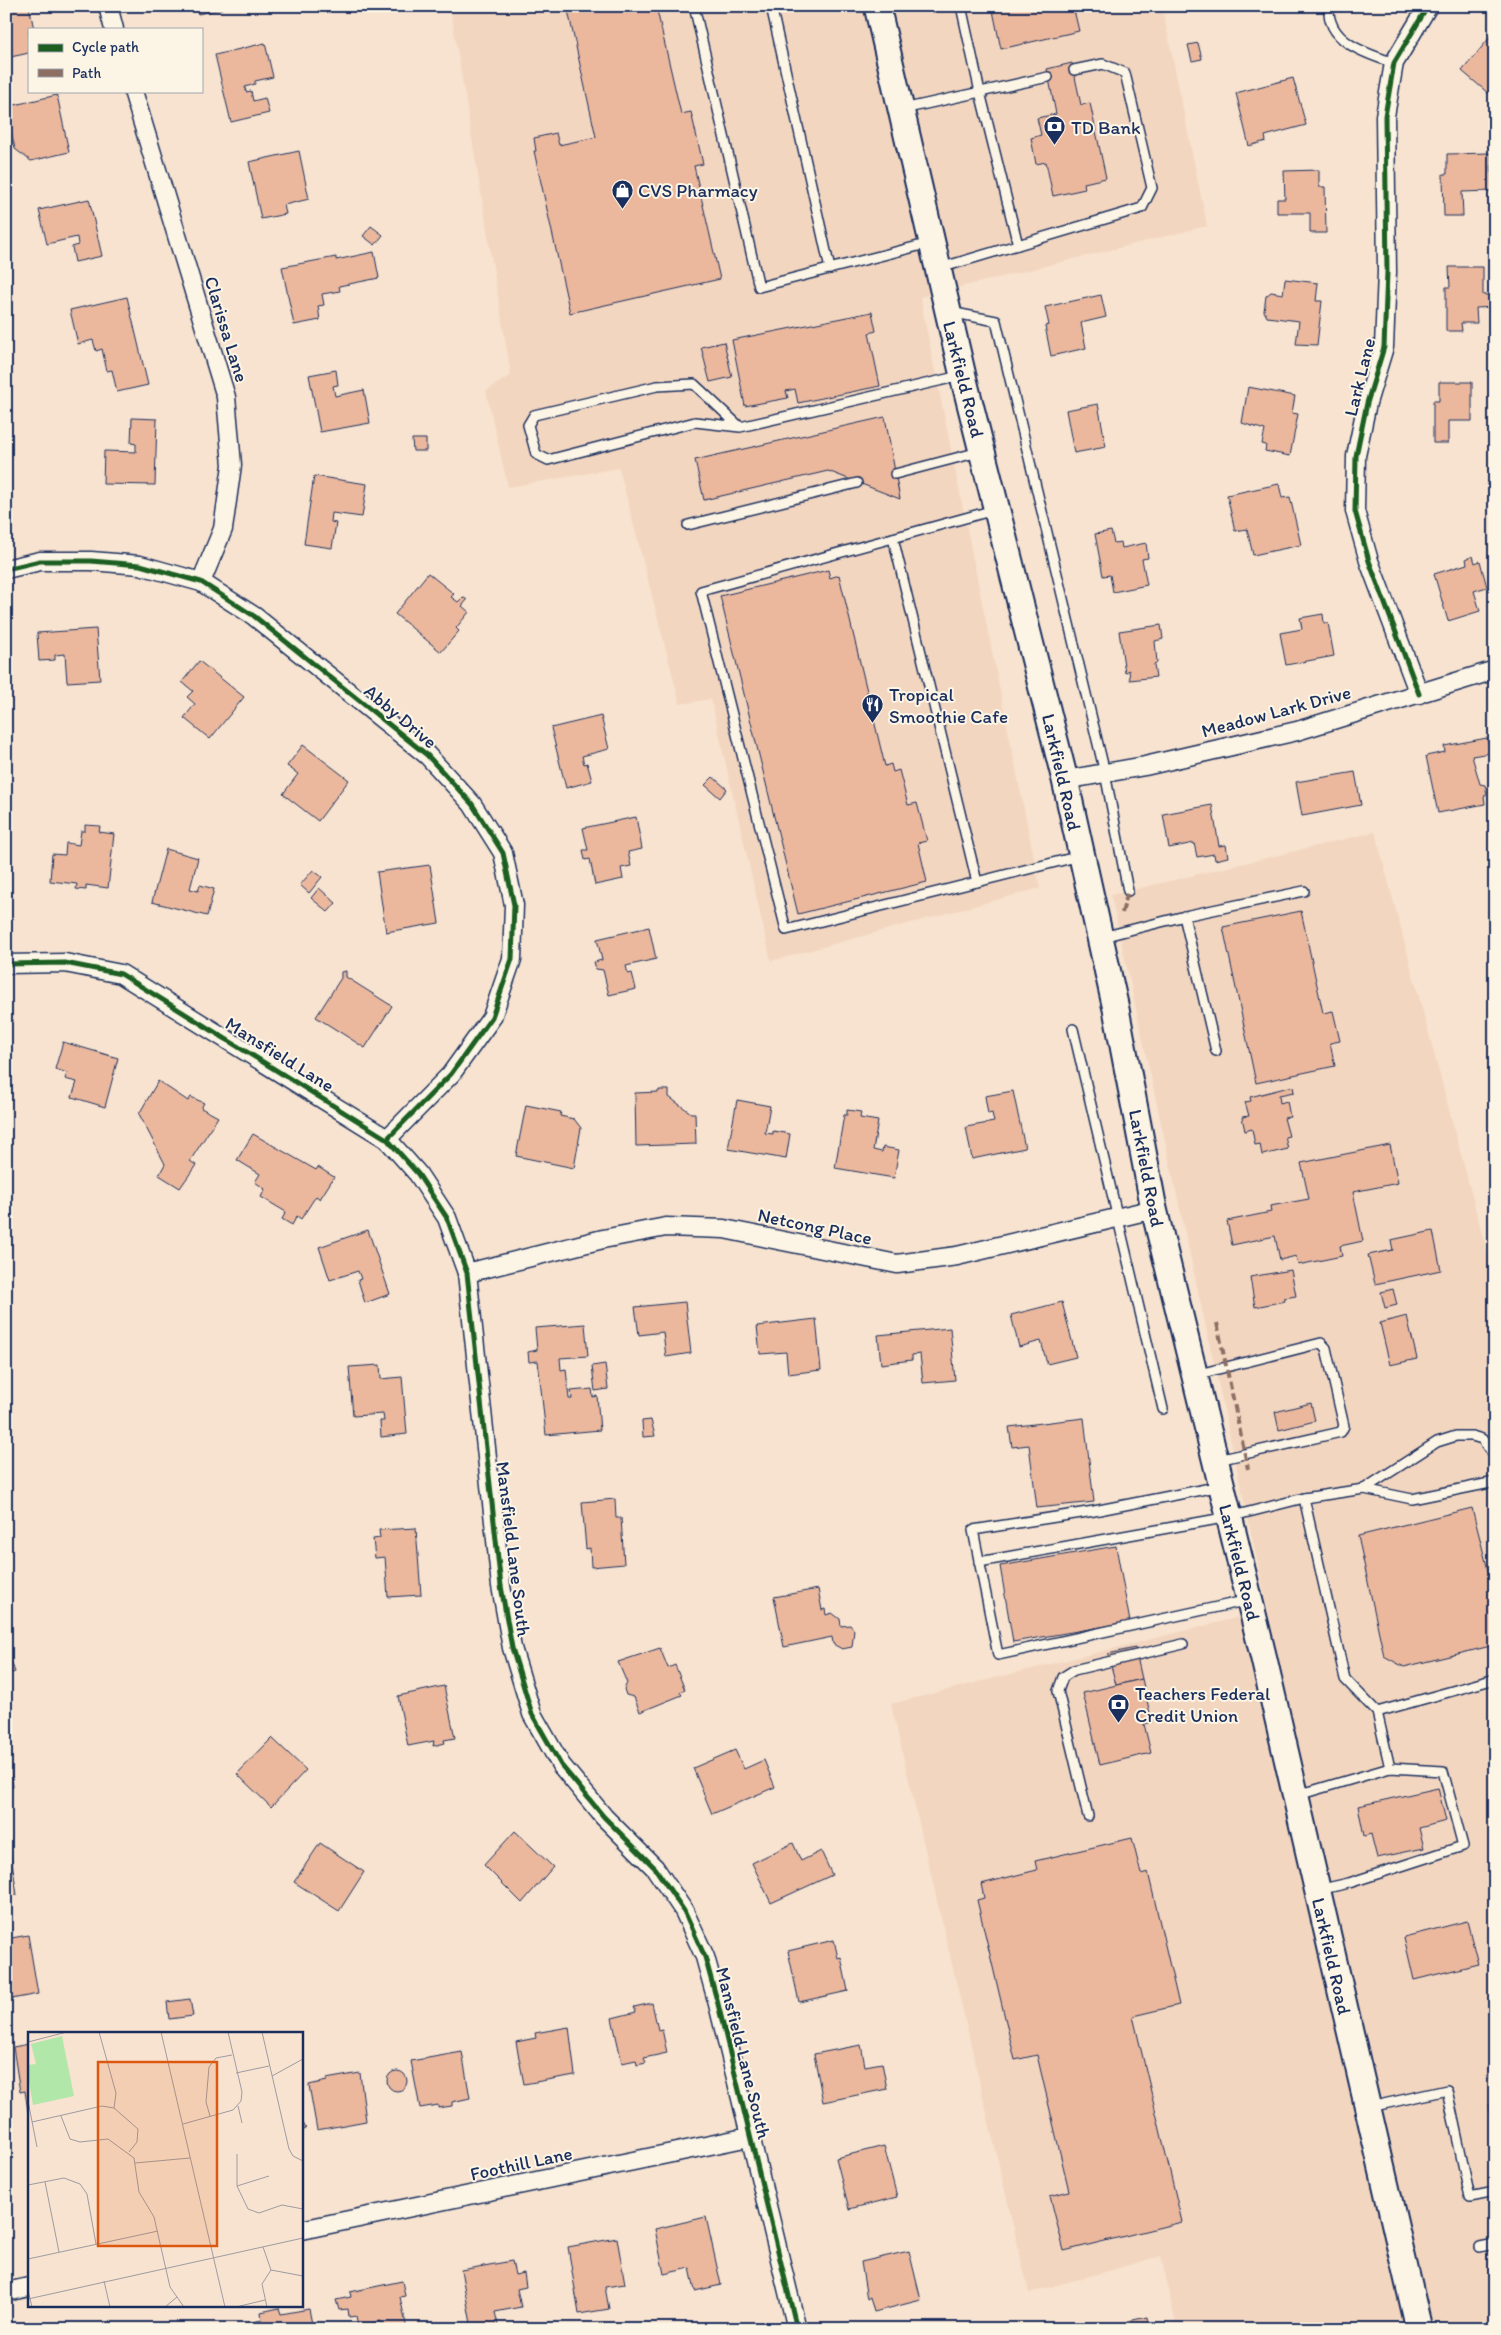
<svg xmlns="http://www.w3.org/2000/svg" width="1501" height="2335" font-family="Itim,sans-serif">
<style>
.built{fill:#f3d6c0}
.building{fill:#ebb89d;stroke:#1b2f5e}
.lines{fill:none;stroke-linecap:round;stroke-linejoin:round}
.lane-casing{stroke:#1b2f5e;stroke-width:12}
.street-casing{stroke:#1b2f5e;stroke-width:21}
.secondary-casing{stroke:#1b2f5e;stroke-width:29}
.lane{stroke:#fcf5e5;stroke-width:9}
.street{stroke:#fcf5e5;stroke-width:18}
.secondary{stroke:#fcf5e5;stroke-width:25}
.quiet{stroke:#8d6e63;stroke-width:4;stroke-dasharray:8 4;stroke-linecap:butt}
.cycleway-casing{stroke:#fcf5e5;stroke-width:8}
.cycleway{stroke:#1b5e20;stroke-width:5}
.labels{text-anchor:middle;stroke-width:4;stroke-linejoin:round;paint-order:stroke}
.poi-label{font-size:19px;fill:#1b2f5e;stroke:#fcf5e5;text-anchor:start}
.street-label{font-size:19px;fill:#1b2f5e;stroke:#fcf5e5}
.inset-road{fill:none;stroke:#9f9ba2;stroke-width:1}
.view{fill:#de5710;fill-opacity:0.15;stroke:#de5710;stroke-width:2.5}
.inset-edge{fill:none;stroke:#1b2f5e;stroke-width:2.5}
</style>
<rect width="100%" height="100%" fill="#f7e3cf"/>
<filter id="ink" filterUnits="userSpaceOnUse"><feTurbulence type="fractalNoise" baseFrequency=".02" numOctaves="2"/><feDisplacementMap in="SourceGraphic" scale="10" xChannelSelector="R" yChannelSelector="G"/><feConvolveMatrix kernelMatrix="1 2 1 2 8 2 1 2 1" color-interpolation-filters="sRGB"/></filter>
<g filter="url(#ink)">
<g class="built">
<polygon points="450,6 1162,6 1207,226 920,297 1040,888 771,961 711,699 680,704 619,468 508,487 486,391 511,375"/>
<polygon points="1375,832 1495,1282 1495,2329 1177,2329 1161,2256 1029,2293 891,1704 1268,1610 1111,895"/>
</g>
<g class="building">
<polygon points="6,6 29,6 34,29 29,29 29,53 6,58"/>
<polygon points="196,6 221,6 222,9 198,14"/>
<polygon points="567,6 656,6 681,114 691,112 703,164 694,166 720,279 570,313 534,151 536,151 534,138 556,133 559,145 596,137"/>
<polygon points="992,6 1073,6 1079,31 1001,49"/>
<polygon points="1491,36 1495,39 1495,84 1488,93 1462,71"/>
<polygon points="265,43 273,77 255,81 255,84 245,87 246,92 251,91 253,101 265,98 269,113 231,122 215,55"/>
<polygon points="1198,43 1202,59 1192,61 1188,45"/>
<polygon points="1072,63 1081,105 1090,103 1106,178 1084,183 1085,189 1053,196 1046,162 1036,164 1031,138 1041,135 1037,118 1056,114 1047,69"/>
<polygon points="1293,78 1306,125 1265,136 1266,141 1249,146 1236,93"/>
<polygon points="57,95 69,152 31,161 15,149 6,107"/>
<polygon points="299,151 309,199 284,205 286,214 261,219 249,162"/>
<polygon points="1491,153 1492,191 1462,192 1463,216 1444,216 1443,174 1447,174 1447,154"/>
<polygon points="1319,170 1319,187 1325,187 1326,233 1310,233 1310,213 1277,213 1277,199 1285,199 1284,171"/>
<polygon points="89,199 102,256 75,262 72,247 78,245 77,237 47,244 39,210"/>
<polygon points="371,226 383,235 375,245 363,236"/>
<polygon points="374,252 379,278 339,286 340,291 322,294 324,305 318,306 320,320 294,325 282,267 336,257 336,260"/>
<polygon points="1449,267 1483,267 1483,295 1495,295 1495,307 1476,308 1477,323 1461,323 1462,331 1446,331 1446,287 1450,287"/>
<polygon points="1285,279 1318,283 1316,301 1322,301 1317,345 1296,344 1299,321 1267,317 1264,311 1266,296 1271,292 1283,294"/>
<polygon points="1101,295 1106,317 1081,323 1086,348 1051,356 1045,326 1049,325 1045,307"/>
<polygon points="127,297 148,385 117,392 112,370 107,371 102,349 96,351 93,340 78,344 70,310"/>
<polygon points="872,312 876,331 869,333 880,386 798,403 795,389 786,391 788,398 745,406 732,340"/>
<polygon points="724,342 732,377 710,382 701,347"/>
<polygon points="336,370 338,385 333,386 335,396 364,390 370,423 320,432 309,375"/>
<polygon points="1439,382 1472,382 1472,421 1448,421 1448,443 1433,443 1433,401 1439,401"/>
<polygon points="1248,387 1295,396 1292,413 1298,414 1290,456 1265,451 1266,445 1262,444 1265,430 1242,423"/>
<polygon points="1098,404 1106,447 1074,453 1066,410"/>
<polygon points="885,417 900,499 828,471 704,500 695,460"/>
<polygon points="132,418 157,419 155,485 103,484 104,451 136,452 136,444 131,443"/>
<polygon points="412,439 426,439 426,451 413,451"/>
<polygon points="314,476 367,484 362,517 332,513 331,522 336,523 332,548 304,544"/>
<polygon points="1279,484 1282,498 1290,497 1301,545 1253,555 1247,529 1235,531 1227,495"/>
<polygon points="1111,531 1114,543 1121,542 1122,548 1146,543 1148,558 1142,559 1147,585 1113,592 1110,575 1103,576 1095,534"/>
<polygon points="1473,556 1475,563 1480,561 1487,587 1474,591 1480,611 1448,621 1434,574 1467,564 1466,559"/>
<polygon points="828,570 830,578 839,575 885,766 891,764 893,772 899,770 908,805 917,803 927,841 918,843 927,882 798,914 720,596"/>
<polygon points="428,573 454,594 451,597 458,602 463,597 467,600 462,606 469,612 456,628 459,631 441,652 395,614"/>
<polygon points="1323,614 1324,623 1328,623 1334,656 1286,665 1280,633 1302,629 1300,618"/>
<polygon points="1161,625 1163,639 1155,641 1157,663 1154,664 1156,677 1130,680 1129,670 1125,673 1119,631"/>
<polygon points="96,629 100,680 67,682 65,654 55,655 55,660 39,661 37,633"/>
<polygon points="199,661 244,697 210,739 184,718 195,704 187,697 193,691 182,682"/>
<polygon points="601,716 609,749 582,756 584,764 587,763 592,781 566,788 551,728"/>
<polygon points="1487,738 1490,753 1472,756 1480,784 1485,785 1487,794 1484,796 1485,804 1438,813 1426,756 1445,752 1444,746"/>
<polygon points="303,745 349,780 318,821 283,794 298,774 287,766"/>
<polygon points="1355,772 1361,805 1302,816 1296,782"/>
<polygon points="713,777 727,789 720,798 705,785"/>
<polygon points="1212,805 1219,846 1226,845 1228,857 1215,860 1214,854 1197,857 1194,843 1169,848 1163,814"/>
<polygon points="636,817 642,849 628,852 631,866 621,868 623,879 595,885 590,859 585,860 583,850 588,850 583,828"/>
<polygon points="85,825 100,826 99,832 114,834 108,888 86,885 86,890 76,889 77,884 50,881 52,854 65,855 66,843 79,845 81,831 85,831"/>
<polygon points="166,849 198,858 190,889 198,891 200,885 214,889 207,916 152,902"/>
<polygon points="430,865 439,923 386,932 377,872"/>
<polygon points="313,870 322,877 309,893 300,885"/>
<polygon points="319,888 336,903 328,912 311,898"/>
<polygon points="1301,911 1323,1013 1333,1011 1340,1041 1330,1043 1335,1066 1256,1083 1223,927"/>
<polygon points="649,927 656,959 626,966 628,974 632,973 636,989 609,995 603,970 596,969 594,962 602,960 597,939"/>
<polygon points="346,971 346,977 392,1006 365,1048 316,1017 341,978 341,972"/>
<polygon points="63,1042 118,1058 105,1107 72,1097 77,1082 65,1079 67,1073 55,1069"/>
<polygon points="158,1081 188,1101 191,1097 204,1103 201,1108 218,1117 190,1161 196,1165 180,1188 159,1175 165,1164 139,1114"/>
<polygon points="1293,1086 1294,1092 1279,1095 1280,1103 1287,1101 1290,1117 1284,1118 1289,1136 1285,1137 1288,1149 1262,1155 1260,1144 1255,1145 1252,1129 1245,1131 1242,1117 1249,1116 1245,1102 1251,1101 1250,1097"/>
<polygon points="659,1090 669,1090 669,1097 691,1113 695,1113 696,1144 636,1146 635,1093 659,1092"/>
<polygon points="1013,1091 1025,1148 972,1159 966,1127 994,1122 992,1113 988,1114 985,1096"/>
<polygon points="737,1100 770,1106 765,1133 773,1134 773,1131 790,1134 786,1159 728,1149"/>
<polygon points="526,1105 561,1112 560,1116 574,1119 581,1128 574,1168 516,1156"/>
<polygon points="847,1110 861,1112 860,1118 878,1121 873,1150 882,1152 883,1147 899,1150 894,1178 835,1168 844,1115 847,1115"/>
<polygon points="253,1134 316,1170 318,1167 334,1177 320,1199 316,1196 301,1219 297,1216 292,1225 282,1219 286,1212 261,1197 265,1189 255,1182 260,1174 237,1160"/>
<polygon points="1390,1145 1398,1183 1353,1192 1363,1241 1340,1246 1342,1256 1298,1265 1296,1256 1280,1260 1275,1236 1232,1245 1227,1221 1271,1212 1270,1206 1309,1199 1301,1163"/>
<polygon points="368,1230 390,1294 365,1303 358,1280 361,1279 358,1271 330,1280 319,1247"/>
<polygon points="1433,1231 1441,1270 1375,1284 1368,1255 1393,1250 1391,1240"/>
<polygon points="1291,1270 1296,1296 1284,1298 1285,1301 1255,1307 1250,1277"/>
<polygon points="1393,1289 1397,1305 1385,1308 1381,1292"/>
<polygon points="685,1302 691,1353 666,1357 663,1332 639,1335 635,1307"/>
<polygon points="1062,1302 1076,1357 1047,1364 1041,1341 1019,1347 1011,1315"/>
<polygon points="1407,1316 1417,1359 1390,1365 1380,1323"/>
<polygon points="816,1319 821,1370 788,1374 786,1352 760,1354 757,1326"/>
<polygon points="585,1324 588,1356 560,1358 561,1370 566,1369 569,1399 572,1399 571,1391 592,1389 593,1397 597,1396 600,1430 546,1435 538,1361 529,1362 528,1352 537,1350 535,1328"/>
<polygon points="950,1328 955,1380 923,1383 920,1354 912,1355 912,1360 881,1364 878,1335"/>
<polygon points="605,1364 608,1389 595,1391 592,1366"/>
<polygon points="380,1365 381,1379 402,1377 407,1434 381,1437 380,1421 384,1421 383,1414 353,1416 349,1367"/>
<polygon points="1311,1403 1315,1421 1279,1430 1275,1412"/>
<polygon points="1084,1418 1094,1502 1037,1508 1029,1445 1012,1447 1009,1427"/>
<polygon points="651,1420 655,1436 643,1437 642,1421"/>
<polygon points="615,1499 616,1518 621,1518 624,1564 591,1567 590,1548 586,1549 582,1502"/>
<polygon points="1472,1508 1495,1597 1495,1645 1404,1667 1384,1656 1358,1536"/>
<polygon points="416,1528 421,1595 388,1597 385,1557 375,1558 373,1539 380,1538 379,1530"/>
<polygon points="1116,1546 1130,1622 1013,1642 1000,1566"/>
<polygon points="818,1589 822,1610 825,1609 826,1615 832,1613 840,1619 841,1626 850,1625 854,1630 852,1647 842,1649 833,1644 832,1637 784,1647 774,1597"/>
<polygon points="6,1647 15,1672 6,1675"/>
<polygon points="660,1648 668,1668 675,1665 685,1690 680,1692 682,1695 640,1712 634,1697 626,1695 624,1689 627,1683 618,1662"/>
<polygon points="1135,1648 1142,1679 1116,1685 1108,1654"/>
<polygon points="1142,1679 1152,1722 1144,1724 1151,1753 1100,1765 1083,1693"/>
<polygon points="444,1686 455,1738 444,1740 445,1743 433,1746 434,1741 408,1746 398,1696"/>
<polygon points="9,1726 12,1742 7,1743 13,1787 6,1788 6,1727"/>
<polygon points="272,1738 306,1770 271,1807 237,1774"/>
<polygon points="735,1750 744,1769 764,1760 775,1787 712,1814 693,1768"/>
<polygon points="1438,1788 1446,1821 1419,1828 1424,1848 1377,1858 1371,1834 1364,1836 1358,1806"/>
<polygon points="515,1831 553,1867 522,1903 484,1865"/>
<polygon points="8,1835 17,1895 6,1896 6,1836"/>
<polygon points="1132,1838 1141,1874 1148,1872 1179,2005 1133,2016 1182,2222 1064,2251 1050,2196 1069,2191 1037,2055 1015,2060 977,1900 984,1898 981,1884 1037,1870 1035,1861"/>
<polygon points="320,1843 364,1872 339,1911 294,1882"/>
<polygon points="793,1843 801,1861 821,1851 832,1875 771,1903 752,1863"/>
<polygon points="1467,1921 1478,1964 1414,1980 1404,1937"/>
<polygon points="28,1935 38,1994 6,2000 6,1939"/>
<polygon points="834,1940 838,1958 841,1957 848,1991 799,2002 788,1951"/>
<polygon points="190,1999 193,2016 169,2019 167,2002"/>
<polygon points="652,2003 658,2030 662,2029 667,2053 644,2058 646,2063 637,2065 636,2060 622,2063 612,2018 636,2012 634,2007"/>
<polygon points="569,2027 575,2075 524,2084 516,2042 536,2038 535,2033"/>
<polygon points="29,2044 29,2111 28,2111 25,2091 20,2092 13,2047"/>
<polygon points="861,2045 865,2066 882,2063 887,2089 823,2102 814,2054"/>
<polygon points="462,2052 470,2098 452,2102 452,2106 438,2108 438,2105 420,2108 411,2061"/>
<polygon points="1495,2064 1495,2101 1488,2066"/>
<circle cx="397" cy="2081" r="10"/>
<polygon points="360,2073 366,2121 317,2130 309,2085 327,2081 326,2079"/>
<polygon points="1495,2105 1495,2139 1494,2139 1488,2106"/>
<polygon points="301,2119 306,2129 301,2131"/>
<polygon points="884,2146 897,2197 849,2209 836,2158"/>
<polygon points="706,2217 721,2285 695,2291 690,2268 664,2274 655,2229"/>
<polygon points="617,2238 625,2284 605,2287 609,2309 579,2314 568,2247"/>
<polygon points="909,2251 921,2300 874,2312 870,2297 867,2299 861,2262"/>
<polygon points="512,2261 515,2275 524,2273 526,2287 517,2289 521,2307 495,2312 499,2329 472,2329 461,2270"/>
<polygon points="402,2281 405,2296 400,2297 407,2329 382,2329 381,2321 358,2326 356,2316 349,2317 348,2309 339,2310 336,2300 351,2297 350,2292"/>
<polygon points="279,2308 281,2314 309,2309 313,2329 248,2329 247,2323 262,2320 261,2312"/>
<polygon points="1147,2317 1149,2329 1130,2329 1128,2321"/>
</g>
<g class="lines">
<defs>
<g id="lane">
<polyline points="694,6 759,287 930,243"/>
<polyline points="771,6 830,269"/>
<polyline points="961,6 980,92 1018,245"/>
<path d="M1329,6C1326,42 1367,54 1394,63"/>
<polyline points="903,109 1048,77"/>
<polyline points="940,268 1142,208 1152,188 1125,73 1103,64 1074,70"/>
<polyline points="950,312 996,321 1105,773 1128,891"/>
<polyline points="740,427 694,384 657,386 534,415 528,425 536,454 548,460 695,422 740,427 960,376"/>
<polyline points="895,474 979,452"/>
<polyline points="994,510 701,591 786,930 1080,856"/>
<polyline points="688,525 857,483"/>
<polyline points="893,538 977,882"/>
<polyline points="1184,916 1216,1051"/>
<polyline points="1102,937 1189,915 1304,891"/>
<polyline points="1073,1029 1163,1409"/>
<polyline points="1195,1375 1321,1343 1326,1348 1344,1426 1341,1432 1218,1460"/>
<polyline points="1221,1486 1094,1511 973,1530 998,1655 1249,1600"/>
<polyline points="1364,1489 1437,1442 1456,1436 1472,1436 1482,1439 1495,1457"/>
<polyline points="1304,1498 1364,1489 1412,1499 1495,1482"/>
<polyline points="979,1562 1229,1517 1304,1498 1345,1679 1377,1712 1390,1768"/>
<polyline points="1377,1712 1495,1679"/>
<polyline points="1298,1795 1390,1768 1443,1771 1463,1846 1349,1883 1318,1890"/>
<polyline points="1088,1816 1058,1691 1063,1677 1074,1670 1183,1644"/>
<polyline points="1370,2107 1447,2090 1470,2197 1495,2192"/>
<polyline points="1480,2247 1495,2244"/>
</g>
<g id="street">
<polyline points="108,6 114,29"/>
<polyline points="133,91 226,397 232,465 223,529 201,582"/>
<polyline points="6,569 40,561 91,561 140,565 201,582 254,616 427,755 472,804 503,853 514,905 512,959 492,1017 451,1074 387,1139"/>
<polyline points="1419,694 1369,561 1355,511 1356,456 1367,403 1384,347 1387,272 1385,116 1394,63 1428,6"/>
<polyline points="1065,780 1145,766 1297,731 1495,670"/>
<polyline points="6,964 65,963 121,974 387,1139 418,1174 447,1218 467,1273 501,1586 512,1648 532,1714 561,1765 604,1817 655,1868 684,1911 705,1957 718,2004 797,2329"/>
<polyline points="467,1273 603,1239 666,1227 724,1229 897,1264 957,1256 1154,1209"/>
<polyline points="301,2230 749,2137"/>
<polyline points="6,2292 29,2287"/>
</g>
<polyline id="secondary" points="877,6 963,376 1065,780 1116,1009 1154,1209 1264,1659 1419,2329"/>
</defs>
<use href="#lane" class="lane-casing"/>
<use href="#street" class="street-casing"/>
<use href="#secondary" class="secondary-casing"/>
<use href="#lane" class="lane"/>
<use href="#street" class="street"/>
<use href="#secondary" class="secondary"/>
<g class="quiet">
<polyline points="1122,913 1128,891"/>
<polyline points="1217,1323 1248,1469"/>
</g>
<defs>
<g id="cycleway">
<polyline points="6,569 40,561 91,561 140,565 201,582 254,616 427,755 472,804 503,853 514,905 512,959 492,1017 451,1074 387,1139"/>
<polyline points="1419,694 1369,561 1355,511 1356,456 1367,403 1384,347 1387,272 1385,116 1394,63 1428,6"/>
<polyline points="6,964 65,963 121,974 387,1139 418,1174 447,1218 467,1273 501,1586 512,1648 532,1714 561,1765 604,1817 655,1868 684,1911 705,1957 718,2004 797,2329"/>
</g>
</defs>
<use href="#cycleway" class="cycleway-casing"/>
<use href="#cycleway" class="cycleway"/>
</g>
</g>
<defs>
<symbol id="bank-pin" viewBox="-11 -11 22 30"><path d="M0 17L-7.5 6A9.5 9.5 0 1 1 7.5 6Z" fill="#1b2f5e" stroke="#fcf5e5"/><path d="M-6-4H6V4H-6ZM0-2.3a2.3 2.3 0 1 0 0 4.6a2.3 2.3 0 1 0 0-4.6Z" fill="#fff"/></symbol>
<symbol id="shop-pin" viewBox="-11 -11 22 30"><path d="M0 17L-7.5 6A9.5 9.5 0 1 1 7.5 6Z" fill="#1b2f5e" stroke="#fcf5e5"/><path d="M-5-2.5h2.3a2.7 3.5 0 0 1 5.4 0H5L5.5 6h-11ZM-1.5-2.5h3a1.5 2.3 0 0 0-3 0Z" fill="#fff"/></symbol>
<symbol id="restaurant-pin" viewBox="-11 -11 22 30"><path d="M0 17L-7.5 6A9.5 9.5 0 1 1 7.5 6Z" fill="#1b2f5e" stroke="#fcf5e5"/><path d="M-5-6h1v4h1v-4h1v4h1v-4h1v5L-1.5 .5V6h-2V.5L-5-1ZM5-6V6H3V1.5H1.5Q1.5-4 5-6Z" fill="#fff"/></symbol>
</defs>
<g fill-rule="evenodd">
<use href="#bank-pin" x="1042" y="114" width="25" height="34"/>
<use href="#shop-pin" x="610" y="178" width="25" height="34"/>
<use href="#restaurant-pin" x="860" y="692" width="25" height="34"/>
<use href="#bank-pin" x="1106" y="1692" width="25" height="34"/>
</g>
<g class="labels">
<g class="poi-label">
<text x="1071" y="134">TD Bank</text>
<text x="638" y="197">CVS Pharmacy</text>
<text x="889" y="701">Tropical<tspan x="889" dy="22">Smoothie Cafe</tspan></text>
<text x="1135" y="1700">Teachers Federal<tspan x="1135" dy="22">Credit Union</tspan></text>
</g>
<g class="street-label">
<text transform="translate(227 329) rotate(73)" y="7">Clarissa Lane</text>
<text transform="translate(1359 377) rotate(-76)" y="7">Lark Lane</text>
<text transform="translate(964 379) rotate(76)" y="7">Larkfield Road</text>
<text transform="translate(1276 711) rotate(-15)" y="7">Meadow Lark Drive</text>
<text transform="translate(401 716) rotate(40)" y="7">Abby Drive</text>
<text transform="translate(1062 772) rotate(77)" y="7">Larkfield Road</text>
<text transform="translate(280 1054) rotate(32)" y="7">Mansfield Lane</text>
<text transform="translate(1147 1168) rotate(79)" y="7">Larkfield Road</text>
<text transform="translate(815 1226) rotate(12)" y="7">Netcong Place</text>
<text transform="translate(514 1549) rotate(83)" y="7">Mansfield Lane South</text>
<text transform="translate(1240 1562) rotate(76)" y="7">Larkfield Road</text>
<text transform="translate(1332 1956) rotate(77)" y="7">Larkfield Road</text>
<text transform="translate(744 2053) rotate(76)" y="7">Mansfield Lane South</text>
<text transform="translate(521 2163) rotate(-12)" y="7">Foothill Lane</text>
</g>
</g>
<g transform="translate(28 2032)">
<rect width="275" height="275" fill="#f7e3cf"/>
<path d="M34,4L46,64L5,73L0,44V33L8,32L3,12Z" fill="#b1e7a9"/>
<path class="inset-road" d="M71,0L88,61L86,76M133,0L197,275M234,0L261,117L265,124L275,129M0,10L39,0M208,41L241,34M244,44L275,27M0,69L9,115M210,74L214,91M33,84L42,107L52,110L80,107L106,126L111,160L126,185L142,255L156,275M182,84L178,70L181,35L188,26L204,23M4,90L74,74L86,76L110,97L109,110L101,120M155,92L205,78L213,69L214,60L200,0M209,122V154L220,177L231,181L254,173L275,177M107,131L162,126M17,150L31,220M0,153L36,146L52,152L59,162L68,212M209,154L241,144M235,215L243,238M0,227L130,199M76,249L82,275M0,258L4,275M0,267L275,206M137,275L149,265M208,275L237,268M239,275L234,252L243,238L275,244"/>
<path class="view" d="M70,30H189V214H70Z"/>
<rect width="275" height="275" class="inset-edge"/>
</g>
<rect width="1501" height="2335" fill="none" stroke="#fcf5e5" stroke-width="25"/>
<rect x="12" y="12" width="1476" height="2310" fill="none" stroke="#1b2f5e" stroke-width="2" filter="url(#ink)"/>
<rect x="28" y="28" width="175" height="65" fill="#fcf5e5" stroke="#a2a6af"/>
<rect x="38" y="44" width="25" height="8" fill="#1b5e20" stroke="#a2a6af"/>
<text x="72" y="52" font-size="15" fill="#1b2f5e">Cycle path</text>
<rect x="38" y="69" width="25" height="8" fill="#8d6e63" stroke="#a2a6af"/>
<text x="72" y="78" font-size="15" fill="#1b2f5e">Path</text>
</svg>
